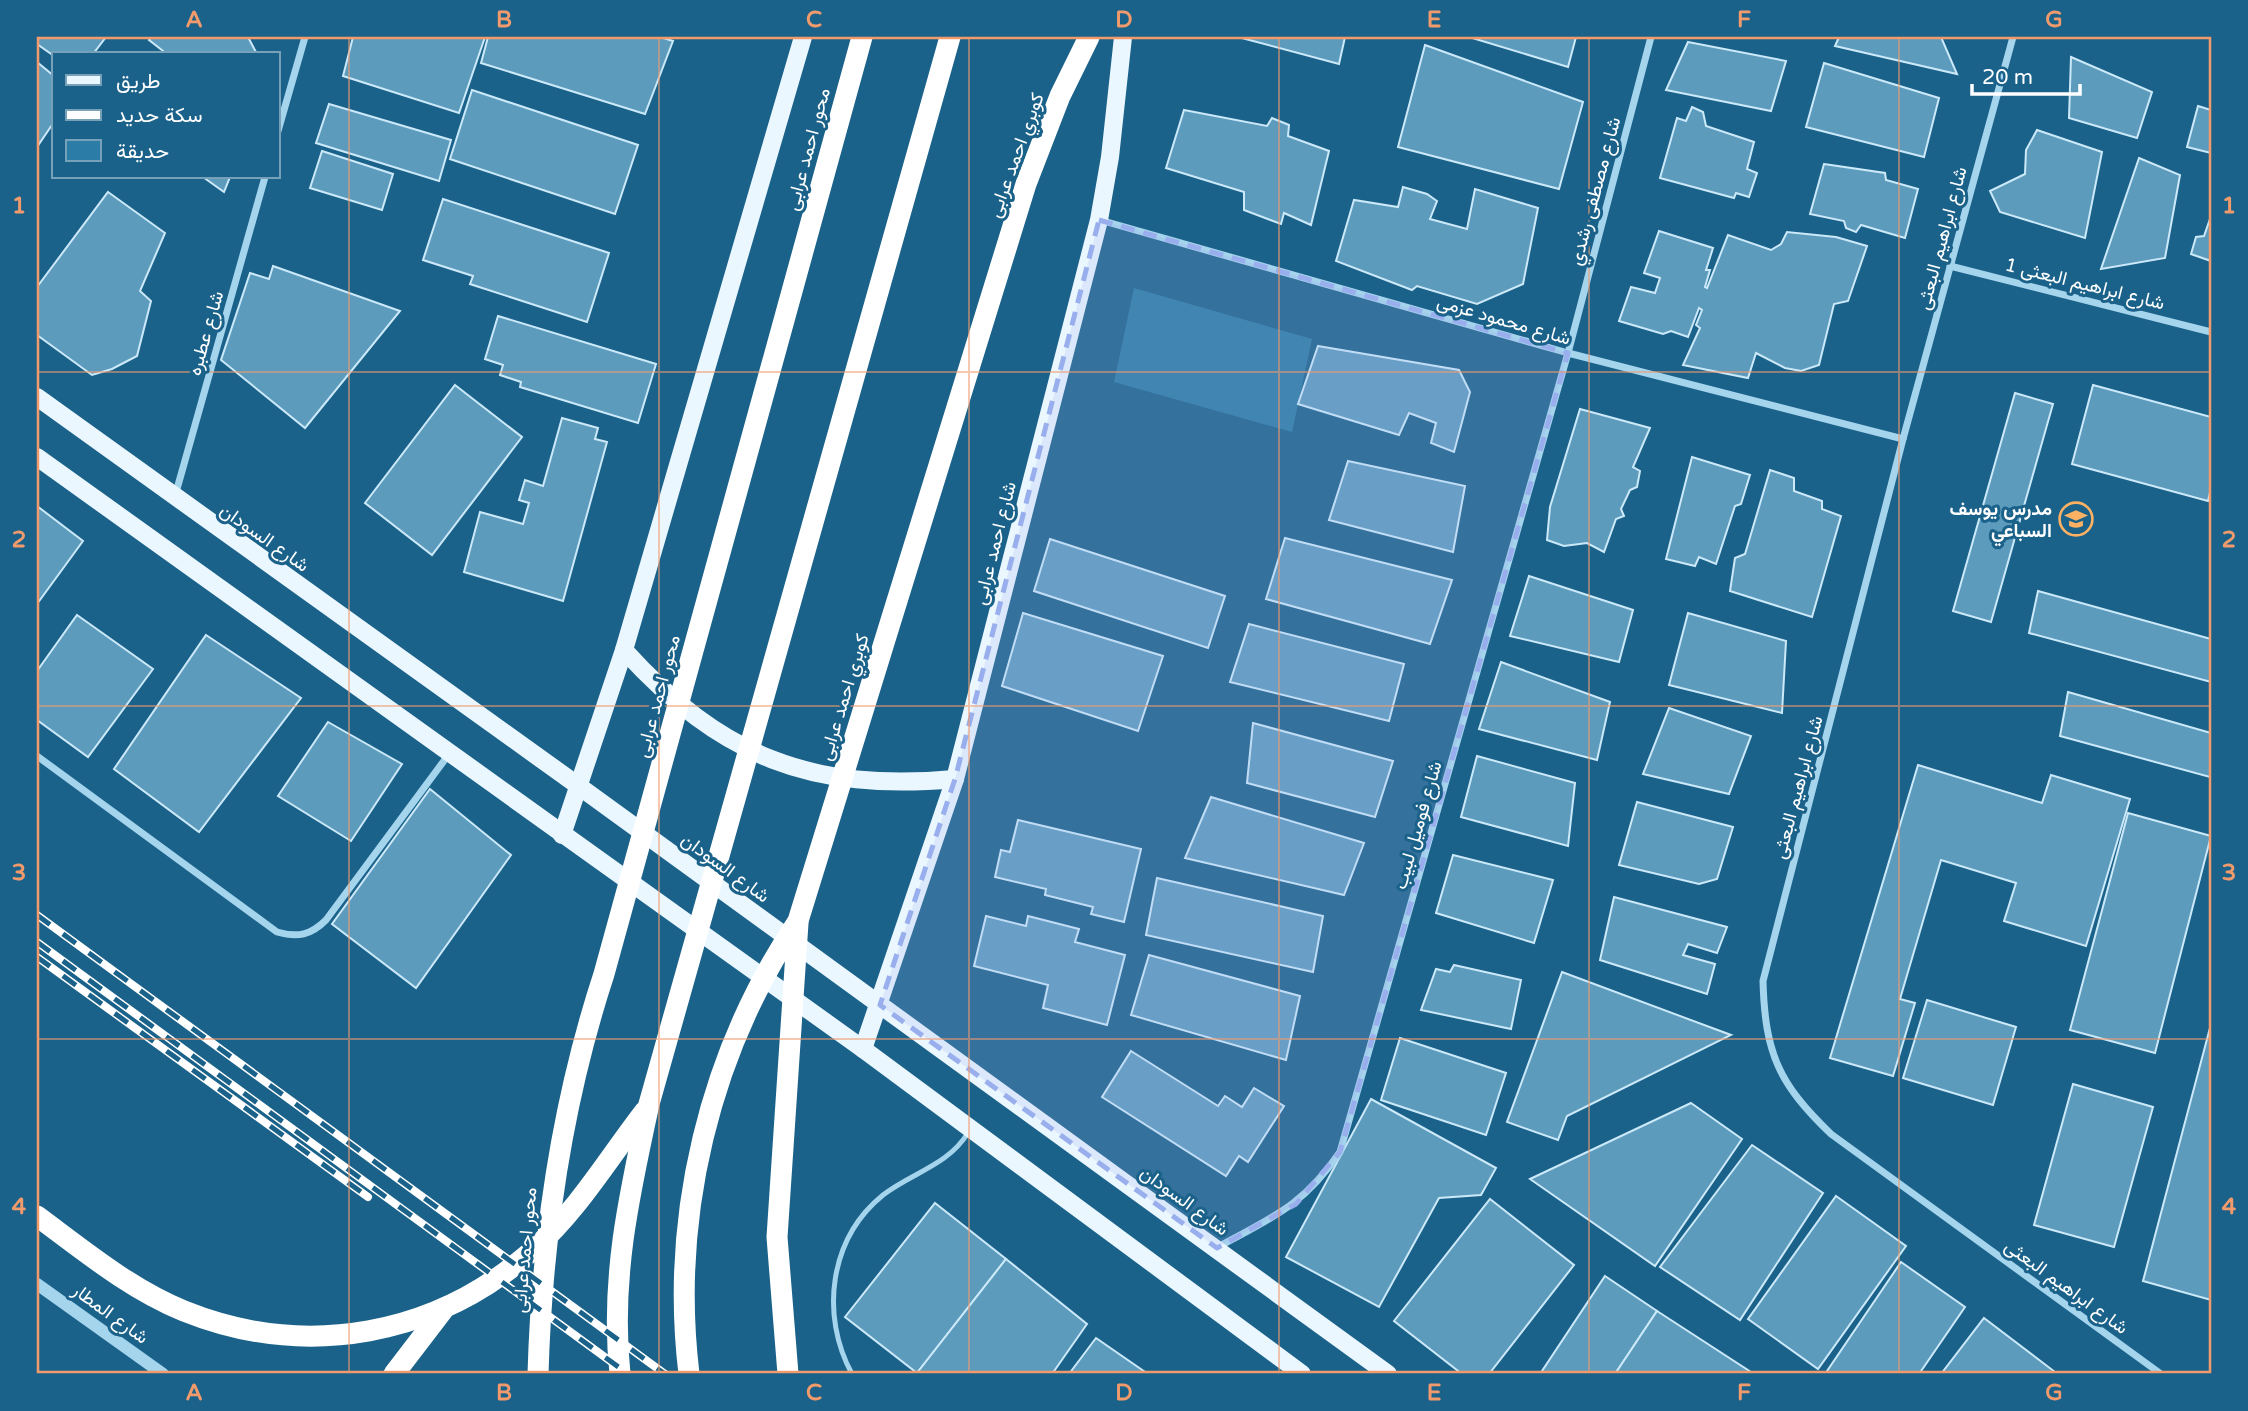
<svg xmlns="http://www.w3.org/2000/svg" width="2248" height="1411" font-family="'Varela Round',Vazirmatn,sans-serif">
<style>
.green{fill:#2b7ca6}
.building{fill:#5d9bbd;stroke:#cbe9f9;stroke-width:2}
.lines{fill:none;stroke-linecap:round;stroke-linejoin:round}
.service{stroke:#a5d4ed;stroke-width:5}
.minor{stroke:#a5d4ed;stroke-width:7}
.tertiary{stroke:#a5d4ed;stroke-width:12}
.primary{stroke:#ebf7ff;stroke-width:18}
.motorway{stroke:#fff;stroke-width:21}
.rail-casing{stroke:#fff;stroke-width:8}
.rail{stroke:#1b628a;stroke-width:5;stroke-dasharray:16;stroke-linecap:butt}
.marked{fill:#99afed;fill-opacity:0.2;stroke:#99afed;stroke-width:5;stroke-dasharray:14 9;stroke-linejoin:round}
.grid{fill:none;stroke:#f19b6d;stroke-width:2;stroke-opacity:0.55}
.labels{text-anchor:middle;stroke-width:6;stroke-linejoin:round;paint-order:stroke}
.street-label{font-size:19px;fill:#fff;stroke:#1b628a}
.poi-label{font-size:19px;font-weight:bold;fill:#fff;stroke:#1b628a;text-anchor:end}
.neatline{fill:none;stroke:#f19b6d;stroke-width:2.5}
.grid-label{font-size:23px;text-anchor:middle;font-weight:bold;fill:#f19b6d}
</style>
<rect width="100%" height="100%" fill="#1b628a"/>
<polygon class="green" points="1134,288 1312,339 1292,432 1114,382"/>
<g class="building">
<polygon points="37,37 106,37 93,54 54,56 37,44"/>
<polygon points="151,37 248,37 257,54 167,54 149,40"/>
<polygon points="353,37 485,37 459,113 343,76"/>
<polygon points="488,37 660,37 673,41 645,114 481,63"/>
<polygon points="1238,37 1345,37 1339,64"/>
<polygon points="1469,37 1576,37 1568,67"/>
<polygon points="1839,37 1941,37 1957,74 1835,46"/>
<polygon points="1688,42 1786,61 1771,111 1666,90"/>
<polygon points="1425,45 1583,102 1559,189 1398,147"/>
<polygon points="2071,57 2152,92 2137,138 2069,118"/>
<polygon points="37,62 54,76 54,122 37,147"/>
<polygon points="1824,63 1939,98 1924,157 1806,127"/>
<polygon points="472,90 638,145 615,214 450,159"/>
<polygon points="329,104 451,140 439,181 316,143"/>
<polygon points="2198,106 2211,110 2211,153 2187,147"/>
<polygon points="1692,107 1703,112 1706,126 1754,142 1747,169 1757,173 1749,197 1736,193 1734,198 1660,178 1677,118 1686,121"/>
<polygon points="1184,110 1267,126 1272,118 1289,125 1288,136 1329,151 1311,225 1284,213 1281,224 1244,210 1244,192 1166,168"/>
<polygon points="2037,130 2102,152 2085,238 2000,212 1990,191 2025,174 2026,150"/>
<polygon points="322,151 393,174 382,210 310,188"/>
<polygon points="2139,158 2180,175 2165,258 2101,269"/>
<polygon points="1824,164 1885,173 1886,180 1918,189 1905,238 1861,225 1856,232 1846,228 1844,221 1810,214"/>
<polygon points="203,177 230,177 224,192"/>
<polygon points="1403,187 1427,194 1437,201 1430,219 1467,229 1475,189 1538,208 1523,284 1477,304 1417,286 1412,290 1336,261 1354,200 1398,207"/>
<polygon points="108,192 165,233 140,291 151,301 137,356 112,369 92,375 37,335 37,287"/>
<polygon points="443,199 609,253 587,322 470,284 473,276 423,260"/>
<polygon points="2211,216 2211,261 2191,254 2196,237 2204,236"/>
<polygon points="1659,231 1713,248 1706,270 1710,270 1705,287 1707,288 1728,235 1771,250 1781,244 1787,232 1836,237 1867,246 1848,301 1834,304 1819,365 1801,371 1785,368 1756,353 1748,378 1683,365 1700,328 1696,325 1702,310 1699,308 1688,337 1671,331 1663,334 1619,321 1631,287 1655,293 1660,278 1644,273"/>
<polygon points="273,266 400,311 305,428 221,360 250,273 269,279"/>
<polygon points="498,316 656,364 638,423 520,387 521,382 500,375 503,365 485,359"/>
<polygon points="1318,346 1459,370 1470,392 1454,452 1431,443 1436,423 1409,413 1399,435 1298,404"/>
<polygon points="455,385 522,437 432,555 365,503"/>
<polygon points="2093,385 2211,417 2211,488 2208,501 2072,464"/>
<polygon points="2015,393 2053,404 1991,622 1953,611"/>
<polygon points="1580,409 1650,428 1633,467 1640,471 1637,487 1630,490 1621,509 1624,516 1616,519 1604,552 1587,543 1564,546 1547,540 1550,507"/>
<polygon points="562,418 598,428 595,439 607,442 563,601 464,572 480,512 523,524 529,503 519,500 525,480 543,486"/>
<polygon points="1692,457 1750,475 1741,504 1735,506 1716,564 1699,557 1695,566 1666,559"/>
<polygon points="1348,461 1465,486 1453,552 1329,520"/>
<polygon points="1770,470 1794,478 1794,491 1822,501 1822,509 1841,516 1812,617 1730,591 1735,558 1745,554"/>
<polygon points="37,506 83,541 37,604"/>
<polygon points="1285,538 1452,580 1430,644 1266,599"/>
<polygon points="1050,539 1225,596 1208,648 1034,591"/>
<polygon points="1529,576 1633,610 1619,662 1510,636"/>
<polygon points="2038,591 2211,639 2211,682 2029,633"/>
<polygon points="1023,613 1163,656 1138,731 1002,686"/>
<polygon points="1688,613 1786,641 1782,713 1669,685"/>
<polygon points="77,615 153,669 88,757 37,720 37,671"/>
<polygon points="1249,624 1404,664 1389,721 1230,682"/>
<polygon points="206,635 301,698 199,832 114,769"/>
<polygon points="1501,662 1610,702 1597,760 1479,729"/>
<polygon points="2068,692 2211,733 2210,777 2060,736"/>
<polygon points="1669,708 1751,736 1729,794 1643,774"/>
<polygon points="328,722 402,764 351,841 278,796"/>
<polygon points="1253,723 1393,761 1375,817 1247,783"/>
<polygon points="1477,756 1575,783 1568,846 1461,817"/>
<polygon points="1918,765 2042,803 2051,775 2130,799 2086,946 2004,921 2016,883 1941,860 1900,999 1915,1003 1893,1076 1830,1058"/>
<polygon points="430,789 511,855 416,988 332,924"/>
<polygon points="1211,797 1364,843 1344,895 1185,858"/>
<polygon points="1637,802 1733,827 1717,879 1699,884 1619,865"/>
<polygon points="2128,813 2211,836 2155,1053 2070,1030"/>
<polygon points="1018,820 1141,849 1124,922 1091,914 1093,907 1045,895 1046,889 995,877 1001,850 1010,852"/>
<polygon points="1453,855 1553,880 1534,943 1436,913"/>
<polygon points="1157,878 1323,916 1313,972 1146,935"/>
<polygon points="1614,897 1727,927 1717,953 1688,944 1683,955 1715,964 1707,994 1600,960"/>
<polygon points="986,916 1026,926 1028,916 1079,929 1075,942 1125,955 1107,1025 1043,1008 1048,985 974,966"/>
<polygon points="1149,955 1300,996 1286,1060 1131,1015"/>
<polygon points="1454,965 1521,980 1511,1029 1421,1010 1436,969 1450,972"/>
<polygon points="1562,972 1731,1035 1567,1116 1558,1140 1507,1122"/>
<polygon points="1927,1000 2016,1027 1993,1105 1903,1078"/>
<polygon points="2211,1024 2211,1300 2143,1281"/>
<polygon points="1400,1038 1506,1073 1486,1135 1381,1100"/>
<polygon points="1131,1051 1218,1106 1225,1096 1242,1107 1254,1088 1284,1106 1248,1162 1239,1156 1226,1176 1102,1097"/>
<polygon points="2073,1084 2153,1107 2114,1247 2034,1225"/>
<polygon points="1371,1099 1496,1168 1481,1195 1439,1198 1379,1307 1286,1257"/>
<polygon points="1691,1103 1742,1139 1655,1266 1530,1179"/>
<polygon points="1752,1145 1823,1193 1740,1320 1660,1267"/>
<polygon points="1836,1196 1906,1246 1818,1369 1748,1319"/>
<polygon points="1490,1199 1574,1265 1489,1374 1462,1374 1394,1321"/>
<polygon points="935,1203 1006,1259 917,1373 845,1317"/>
<polygon points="1006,1259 1087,1324 1052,1374 917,1373"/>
<polygon points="1901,1262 1965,1307 1919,1374 1825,1374"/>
<polygon points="1605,1276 1657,1311 1615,1374 1540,1374"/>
<polygon points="1657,1311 1754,1374 1615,1374"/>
<polygon points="1984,1318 2055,1372 2053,1374 1941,1374"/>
<polygon points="1096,1338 1148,1374 1069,1374"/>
</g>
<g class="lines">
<path class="service" d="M852,1374C820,1315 829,1239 883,1195C913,1172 947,1166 968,1133"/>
<g class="minor">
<path d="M2013,37L1903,439L1763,981C1765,1054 1779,1084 1831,1134L2161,1374"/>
<polyline points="278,131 305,37"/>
<polyline points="1100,220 1568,353 1903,439"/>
<polyline points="1950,266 2211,332"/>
<polyline points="175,496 265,177"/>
<path d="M37,756L277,932C298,938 311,935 326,920L449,754"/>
<path d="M1218,1247C1273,1217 1303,1206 1340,1152L1568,353L1651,37"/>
</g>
<polyline class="tertiary" points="37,1284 163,1374"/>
<g class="primary">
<polyline points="37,397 580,787 1388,1374"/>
<polyline points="37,457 863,1049 1302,1374"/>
<path d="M624,650C721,757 812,792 955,779"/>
<polyline points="562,835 624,650 803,37"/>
<polyline points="863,1049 955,779 1099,220 1110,157 1123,37"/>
</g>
<g class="motorway">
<path d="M37,1216C83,1250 130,1289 184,1311C306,1360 438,1336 535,1248C578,1210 610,1156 645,1111"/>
<polyline points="394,1374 443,1310"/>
<path d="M538,1374C542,1237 561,1105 604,974L862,37"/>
<path d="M620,1374C610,1281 629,1195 649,1104L950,37"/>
<path d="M689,1374C670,1217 709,1053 798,921L1026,184L1060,96L1089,37"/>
<polyline points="788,1374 777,1237 798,923"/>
</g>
<defs>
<g id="rail">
<polyline points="37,915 665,1374"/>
<polyline points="37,942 628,1374"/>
<polyline points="37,957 368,1197"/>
</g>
</defs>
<use href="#rail" class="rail-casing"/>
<use href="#rail" class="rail"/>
</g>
<path class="marked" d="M1099,220L1568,353L1340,1152L1296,1204L1217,1248L880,1005L955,779Z"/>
<path class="grid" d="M349,37V1374M659,37V1374M969,37V1374M1279,37V1374M1589,37V1374M1899,37V1374M37,372H2211M37,706H2211M37,1039H2211"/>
<defs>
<symbol id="school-ring" viewBox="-11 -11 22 22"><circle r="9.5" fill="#1b628a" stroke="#feb162" stroke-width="1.5"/><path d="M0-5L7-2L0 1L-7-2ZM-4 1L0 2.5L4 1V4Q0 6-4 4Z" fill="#feb162"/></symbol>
</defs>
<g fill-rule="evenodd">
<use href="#school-ring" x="2057" y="500" width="38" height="38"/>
</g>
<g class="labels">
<g class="street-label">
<text transform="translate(807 149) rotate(-75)" y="7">محور احمد عرابى</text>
<text transform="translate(1015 155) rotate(-70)" y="7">كوبري احمد عرابى</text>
<text transform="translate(1594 191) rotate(-75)" y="7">شارع مصطفى رشدي</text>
<text transform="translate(1941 238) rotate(-75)" y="7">شارع ابراهيم البعثى</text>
<text transform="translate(2085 283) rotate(14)" y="7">شارع ابراهيم البعثى 1</text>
<text transform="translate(1504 319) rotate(16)" y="7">شارع محمود عزمى</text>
<text transform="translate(205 333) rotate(-74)" y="7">شارع عطبره</text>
<text transform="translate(265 537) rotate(35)" y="7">شارع السودان</text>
<text transform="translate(994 543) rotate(-76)" y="7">شارع احمد عرابى</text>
<text transform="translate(657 696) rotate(-75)" y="7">محور احمد عرابى</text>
<text transform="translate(843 697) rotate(-73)" y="7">كوبري احمد عرابى</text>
<text transform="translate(1797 787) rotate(-75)" y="7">شارع ابراهيم البعثى</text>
<text transform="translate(1417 825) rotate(-74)" y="7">شارع فوميل لبيب</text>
<text transform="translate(726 867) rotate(36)" y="7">شارع السودان</text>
<text transform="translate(1185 1200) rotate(36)" y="7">شارع السودان</text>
<text transform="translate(524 1250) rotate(-85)" y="7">محور احمد عرابى</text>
<text transform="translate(2067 1286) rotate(36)" y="7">شارع ابراهيم البعثى</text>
<text transform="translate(111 1313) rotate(36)" y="7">شارع المطار</text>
</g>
<g class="poi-label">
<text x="2052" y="515">مدرس يوسف<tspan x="2052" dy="22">السباعي</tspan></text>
</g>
</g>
<rect width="2248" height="1411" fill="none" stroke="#1b628a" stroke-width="77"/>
<rect x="52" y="52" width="228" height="126" fill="#1b628a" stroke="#76a1b9" stroke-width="2"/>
<rect x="66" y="75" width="35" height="10" fill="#ebf7ff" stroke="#76a1b9" stroke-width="2"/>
<text x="116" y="88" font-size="21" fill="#ffffff">طريق</text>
<rect x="66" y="110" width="35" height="10" fill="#ffffff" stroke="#76a1b9" stroke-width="2"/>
<text x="116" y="122" font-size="21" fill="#ffffff">سكة حديد</text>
<rect x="66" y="140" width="35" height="21" fill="#2b7ca6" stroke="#76a1b9" stroke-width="2"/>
<text x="116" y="158" font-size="21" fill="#ffffff">حديقة</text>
<path d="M1972 84v10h108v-10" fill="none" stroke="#ffffff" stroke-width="3.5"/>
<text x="1982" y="84" font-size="21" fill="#ffffff" stroke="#1b628a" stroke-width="5" paint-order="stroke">20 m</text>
<rect x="38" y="38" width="2172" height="1334" class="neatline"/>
<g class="grid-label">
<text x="194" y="27">A</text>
<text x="504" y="27">B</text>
<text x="814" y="27">C</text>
<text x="1124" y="27">D</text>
<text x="1434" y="27">E</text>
<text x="1744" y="27">F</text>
<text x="2054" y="27">G</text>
<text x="19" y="213">1</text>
<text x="2229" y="213">1</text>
<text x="19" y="547">2</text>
<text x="2229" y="547">2</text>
<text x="19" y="880">3</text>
<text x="2229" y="880">3</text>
<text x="19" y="1214">4</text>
<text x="2229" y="1214">4</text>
<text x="194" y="1400">A</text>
<text x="504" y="1400">B</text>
<text x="814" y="1400">C</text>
<text x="1124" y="1400">D</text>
<text x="1434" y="1400">E</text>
<text x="1744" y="1400">F</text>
<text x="2054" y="1400">G</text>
</g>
</svg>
